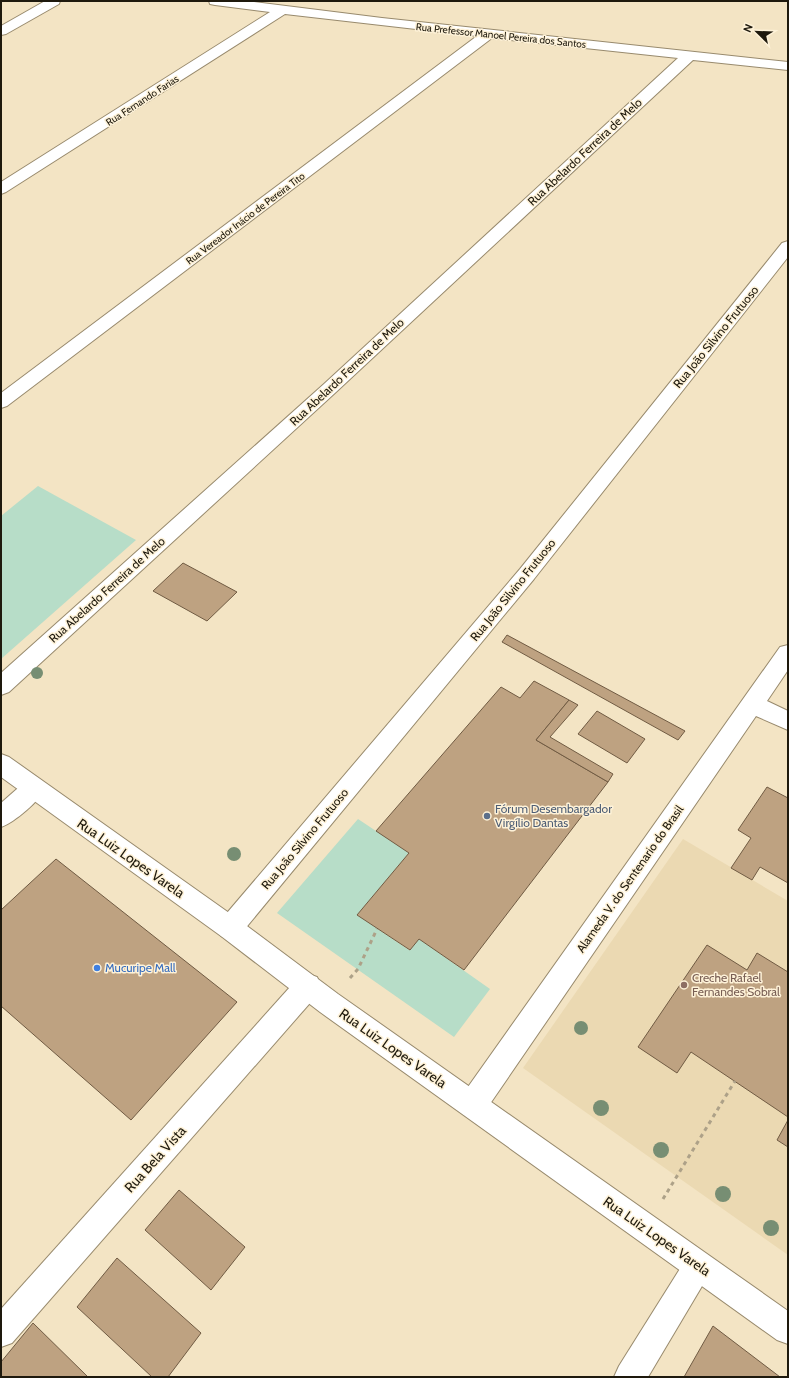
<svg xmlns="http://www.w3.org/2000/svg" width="789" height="1378" font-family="Cabin,sans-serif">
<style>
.built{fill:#ebd9b2}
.green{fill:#b7ddc8}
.building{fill:#bea281;stroke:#705b43}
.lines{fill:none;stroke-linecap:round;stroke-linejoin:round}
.street-casing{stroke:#988a6d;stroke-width:2}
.secondary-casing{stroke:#988a6d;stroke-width:2}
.path{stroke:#ada188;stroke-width:3;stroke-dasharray:4 4;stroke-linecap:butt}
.street{fill:#fff;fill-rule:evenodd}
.secondary{fill:#fff;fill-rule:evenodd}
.tree{fill:#778e73}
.service-dot{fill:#5c6f8a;stroke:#fef2d8;stroke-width:1.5}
.shop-dot{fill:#3f7fe0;stroke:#fef2d8;stroke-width:1.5}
.education-dot{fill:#8d6e63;stroke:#fef2d8;stroke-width:1.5}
.labels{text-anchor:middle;stroke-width:3;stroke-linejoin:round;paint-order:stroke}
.far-street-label{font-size:10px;fill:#1e190d;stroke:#fef2d8}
.street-label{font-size:12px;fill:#1e190d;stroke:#fef2d8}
.service-label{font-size:12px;fill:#4e5e75;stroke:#fef2d8;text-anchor:start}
.shop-label{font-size:12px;fill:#366cbe;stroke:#fef2d8;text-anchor:start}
.education-label{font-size:12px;fill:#785e54;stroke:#fef2d8;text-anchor:start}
.near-street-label{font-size:14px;fill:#1e190d;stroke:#fef2d8}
</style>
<rect width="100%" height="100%" fill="#f3e4c4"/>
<polygon class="built" points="683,839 788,901 788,1255 523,1068"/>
<g class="green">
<polygon points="38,486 136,540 1,659 1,516"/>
<polygon points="358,819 409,853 357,915 409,950 419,939 490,989 454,1037 277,913"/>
</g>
<g class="building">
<polygon points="183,563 237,592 207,621 153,591"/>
<polygon points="507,635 685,731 678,740 502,642"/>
<polygon points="534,681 569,700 536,740 608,782 464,970 419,939 410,950 357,915 409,853 376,831 501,687 520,698"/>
<polygon points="569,700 578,705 550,737 613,774 608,782 536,740"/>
<polygon points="597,711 645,739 627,763 578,734"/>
<polygon points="767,787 788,798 788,883 760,867 752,880 731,868 751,838 738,830"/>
<polygon points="56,859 237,1002 131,1120 1,1006 1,910"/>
<polygon points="707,945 747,970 757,953 788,972 788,1117 691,1052 677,1073 638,1047"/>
<polygon points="788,1120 788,1147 777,1140"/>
<polygon points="179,1190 245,1247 211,1290 145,1230"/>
<polygon points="117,1258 201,1333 168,1377 152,1377 77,1307"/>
<polygon points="33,1323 88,1377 1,1377 1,1362"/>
<polygon points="713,1326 780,1377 684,1377"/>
</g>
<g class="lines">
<defs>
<g id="street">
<polygon points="45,1 60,1 59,4 6,34 1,35 1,26"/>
<polygon points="209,1 246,1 382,18 788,62 788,70 693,60 336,392 9,692 1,695 1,673 324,384 678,58 492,38 7,406 1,408 1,393 477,36 285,14 6,192 1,194 1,182 270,12 215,5 210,4"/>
<polygon points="788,241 788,257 534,579 239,936 230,939 221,936 217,928 221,920 520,569 782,243"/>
<polygon points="788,645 788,670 767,701 788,711 788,730 756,716 483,1114 473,1118 463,1114 459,1104 463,1094 780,647"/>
<path d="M34,778L42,781L46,788C39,801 15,822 1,827V803L26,781Z"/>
<polygon points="308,974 317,977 321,986 317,995 12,1343 1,1347 1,1309 299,977"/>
<polygon points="698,1251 708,1256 713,1266 708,1276 648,1377 614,1377 619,1366 688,1256"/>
</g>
<polygon id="secondary" points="1,754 9,757 239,920 338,994 788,1311 788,1344 777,1340 320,1012 221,936 1,777"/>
</defs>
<use href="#street" class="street-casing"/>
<use href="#secondary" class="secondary-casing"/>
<g class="path">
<polyline points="350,978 358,969 377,929"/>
<polyline points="663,1199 735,1081"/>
</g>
<use href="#street" class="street"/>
<use href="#secondary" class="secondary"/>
</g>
<g class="tree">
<circle cx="37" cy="673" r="6"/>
<circle cx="234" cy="854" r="7"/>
<circle cx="581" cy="1028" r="7"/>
<circle cx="601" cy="1108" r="8"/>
<circle cx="661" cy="1150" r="8"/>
<circle cx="723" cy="1194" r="8"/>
<circle cx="771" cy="1228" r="8"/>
</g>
<circle class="service-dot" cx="487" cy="816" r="4"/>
<circle class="shop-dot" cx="97" cy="968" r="4"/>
<circle class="education-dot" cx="684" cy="985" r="4"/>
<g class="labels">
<g class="far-street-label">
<text transform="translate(501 35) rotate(6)" y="4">Rua Prefessor Manoel Pereira dos Santos</text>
<text transform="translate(142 100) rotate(-33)" y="4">Rua Fernando Farias</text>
<text transform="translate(245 218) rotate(-37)" y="4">Rua Vereador Inácio de Pereira Tito</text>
</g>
<g class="street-label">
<text transform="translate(585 152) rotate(-43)" y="4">Rua Abelardo Ferreira de Melo</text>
<text transform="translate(716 337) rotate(-51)" y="4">Rua João Silvino Frutuoso</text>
<text transform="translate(347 372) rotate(-43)" y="4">Rua Abelardo Ferreira de Melo</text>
<text transform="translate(107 590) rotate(-42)" y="4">Rua Abelardo Ferreira de Melo</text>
<text transform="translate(513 590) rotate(-51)" y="4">Rua João Silvino Frutuoso</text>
<text transform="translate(305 839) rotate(-50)" y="4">Rua João Silvino Frutuoso</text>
<text transform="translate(630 879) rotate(-55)" y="4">Alameda V. do Sentenario do Brasil</text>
</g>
<g class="service-label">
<text x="495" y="813">Fórum Desembargador<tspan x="495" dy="14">Virgílio Dantas</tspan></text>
</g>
<g class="shop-label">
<text x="105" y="972">Mucuripe Mall</text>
</g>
<g class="education-label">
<text x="692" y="982">Creche Rafael<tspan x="692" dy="14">Fernandes Sobral</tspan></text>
</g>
<g class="near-street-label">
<text transform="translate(131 858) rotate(35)" y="5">Rua Luiz Lopes Varela</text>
<text transform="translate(393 1048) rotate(35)" y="5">Rua Luiz Lopes Varela</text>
<text transform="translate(155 1159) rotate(-48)" y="5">Rua Bela Vista</text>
<text transform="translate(657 1236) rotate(35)" y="5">Rua Luiz Lopes Varela</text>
</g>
</g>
<rect width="789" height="1378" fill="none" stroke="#1e190d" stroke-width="4"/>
<g transform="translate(757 32) rotate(293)" stroke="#fef2d8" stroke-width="3" paint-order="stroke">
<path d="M0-3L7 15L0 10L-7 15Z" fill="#1e190d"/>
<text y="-6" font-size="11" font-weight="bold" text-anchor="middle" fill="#1e190d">N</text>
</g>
</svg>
